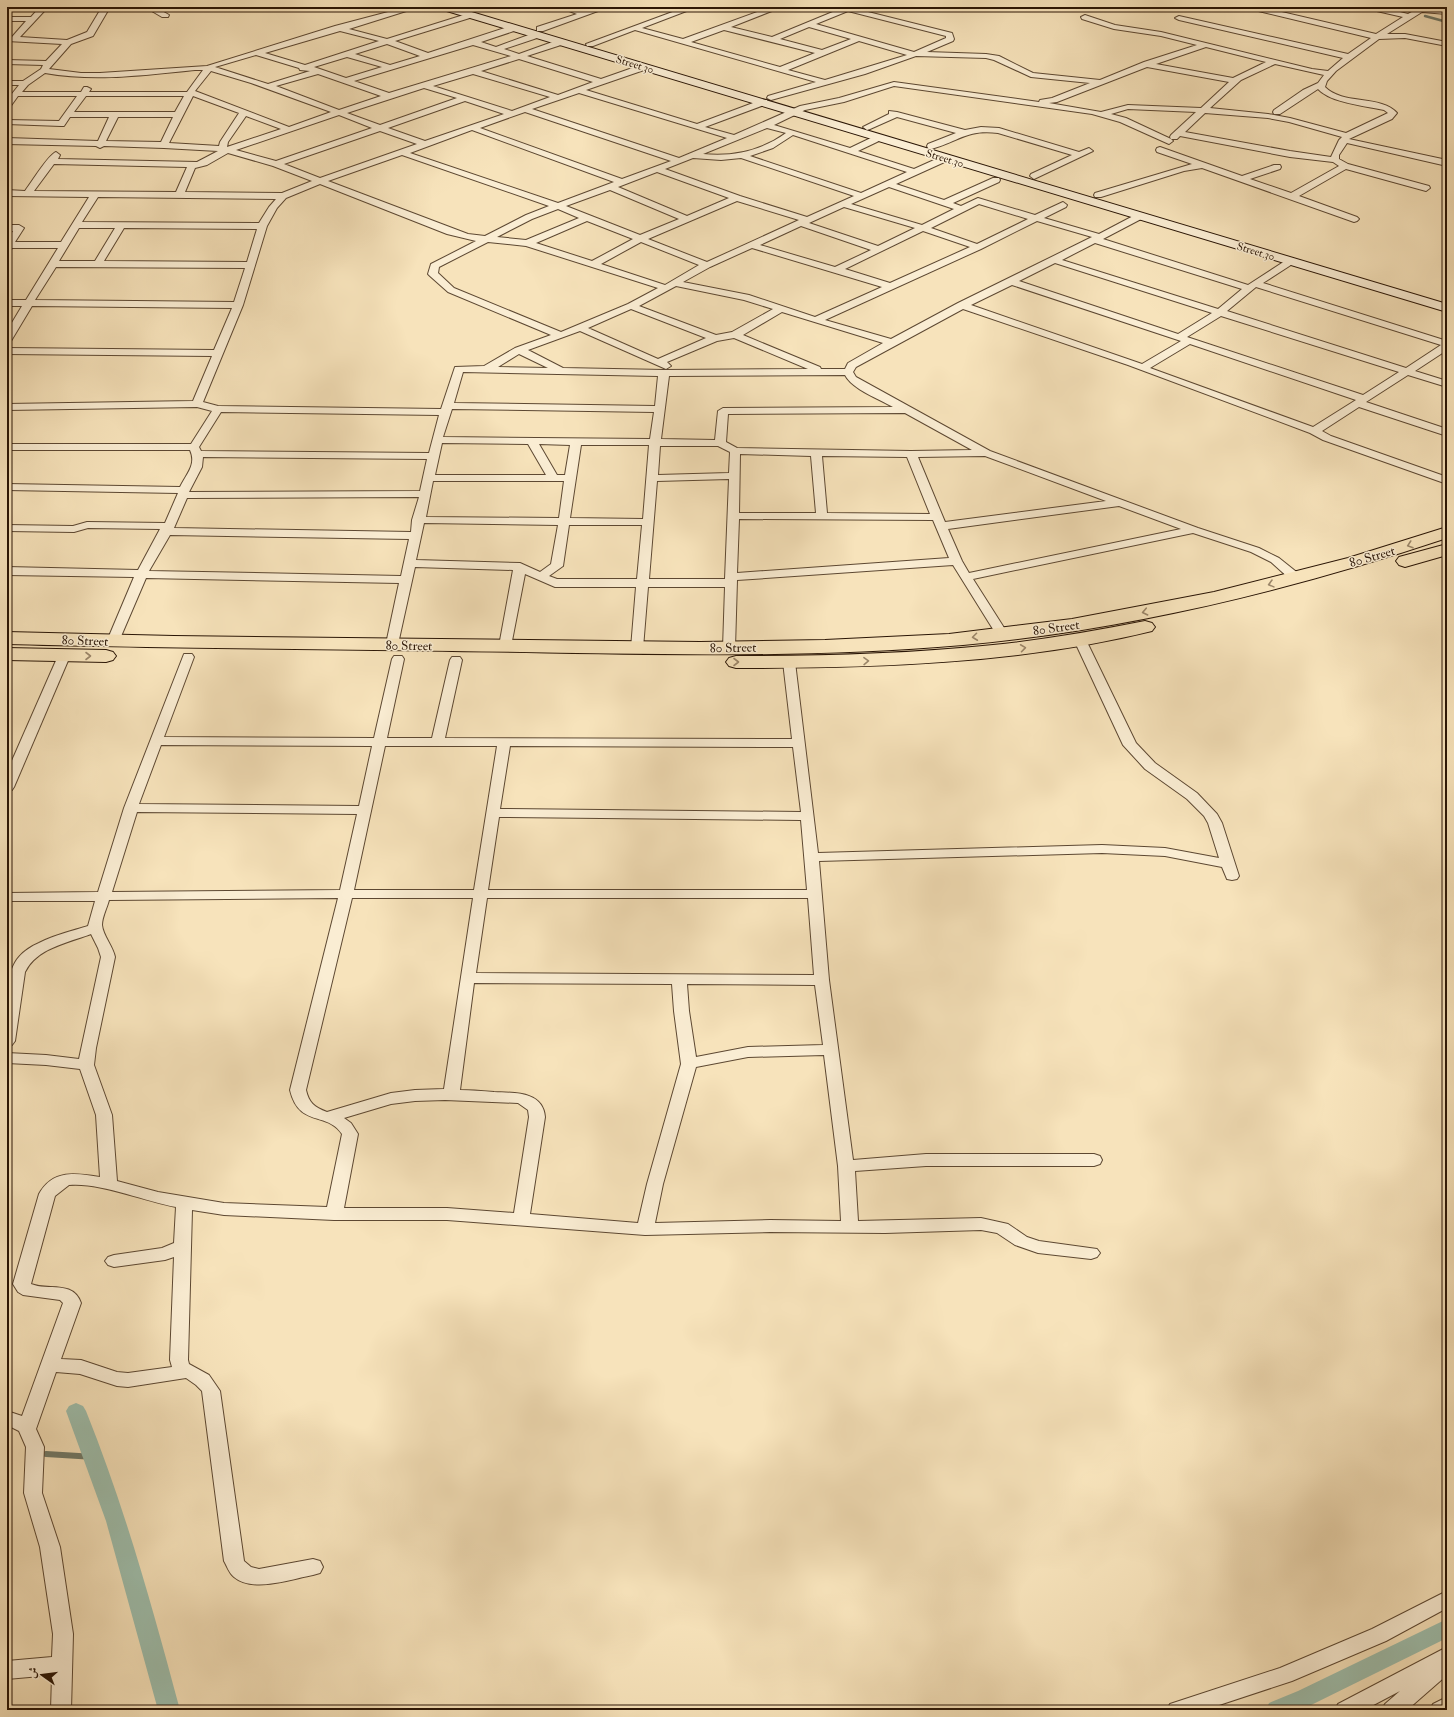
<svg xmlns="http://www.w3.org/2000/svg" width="1454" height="1717" font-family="'IM FELL Double Pica',Amiri,serif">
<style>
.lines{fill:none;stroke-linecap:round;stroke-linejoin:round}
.stream-far1{stroke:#707a69;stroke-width:2.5}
.stream{stroke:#707a69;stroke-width:6}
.canal{fill:#9ebeac;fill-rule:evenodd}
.street-casing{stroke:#5d4832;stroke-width:2}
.secondary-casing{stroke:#2a1505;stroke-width:2}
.primary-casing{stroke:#2a1505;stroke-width:2}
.street{fill:#faedd3;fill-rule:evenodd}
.secondary{fill:#faedd3;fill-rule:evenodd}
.primary{fill:#f7e3bb;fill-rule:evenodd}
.oneway{stroke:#9b8669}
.labels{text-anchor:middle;stroke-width:3;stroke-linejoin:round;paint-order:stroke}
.far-street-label{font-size:11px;fill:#2a1505;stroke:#faedd3}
.street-label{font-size:13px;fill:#2a1505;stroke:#faedd3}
</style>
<rect width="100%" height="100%" fill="#f7e3bb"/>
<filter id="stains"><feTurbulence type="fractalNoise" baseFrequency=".005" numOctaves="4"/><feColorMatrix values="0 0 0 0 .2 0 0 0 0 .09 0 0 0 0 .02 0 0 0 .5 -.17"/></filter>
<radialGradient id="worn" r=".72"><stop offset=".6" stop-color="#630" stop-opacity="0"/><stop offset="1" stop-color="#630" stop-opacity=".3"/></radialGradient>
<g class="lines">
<g class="stream-far1">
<polyline points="1388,7 1398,10"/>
<polyline points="1425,16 1447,22"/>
</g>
<polyline class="stream" points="46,1454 95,1457"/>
<g class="canal">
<path d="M76,1403L83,1406L86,1411C125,1508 153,1609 180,1710H158L106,1521L66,1411L69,1406Z"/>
<polygon points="1447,1619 1447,1638 1301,1710 1266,1710 1269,1703 1298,1691"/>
</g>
<defs>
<g id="street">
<path d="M40,7H48L20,37L67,40L87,32L102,7H110L93,36L71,44L49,69L81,73H100L207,66L335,26L407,7H419L349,29L387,39L470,13L474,15L473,17L395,41L428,53L511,26H517V30L481,42L496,47L534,33H540V37L504,49L519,54L558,40H564V44L527,56L601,79L641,65H647V69L586,90L697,124L761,100H767V104L705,127L734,135L800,106L839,98L894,82L1039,102L1040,100L1052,98L1090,83L1031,77L994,60L986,58L916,56L865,74L771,100L767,98L768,96L816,82L635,30L593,46H587L586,44L686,7H697L642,28L683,39L771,7H782L731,27L772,37L840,9L835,7H848L952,33L954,39L953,41L927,52L986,54L999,56L1033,73L1100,80L1144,62L1197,45L1161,36L1114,29L1082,19L1081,17L1085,15L1115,25L1161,32L1312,69L1328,71L1343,58L1179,20L1175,18L1179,16L1348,54L1371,38L1250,9L1246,7H1260L1376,34L1403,17L1368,9L1367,7H1380L1408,14L1421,7L1447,10V14L1422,12L1387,34H1405L1447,42V46L1405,38L1379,39L1336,71L1327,81L1325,87C1342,105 1382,95 1397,113L1392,119L1349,139L1447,160V166L1347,143L1339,155V159L1348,164L1429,186L1430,188L1426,191L1346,169L1299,196L1357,217L1359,219L1357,221L1354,222L1202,168L1184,171L1101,197H1095L1094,195L1095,193L1192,164L1157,152L1156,150L1157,148L1160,147L1242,176L1274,165H1280L1281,167L1280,169L1250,179L1291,193L1339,166L1333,162L1290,157L1180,136L1177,139H1171L1173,141L1169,144L1120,122L1092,114L894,86L844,102L805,110L774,125L850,148L875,136H881L882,138L881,140L858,151L914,169L943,156H949L950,158L949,160L896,184L944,200L993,178H999L1000,180L999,182L953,203L961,206L978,198L1035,215L1063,202L1067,205L1066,207L1044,218L1099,234L1137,214H1143L1145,216L1143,218L1103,239L1248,285L1288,259H1294L1296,261L1294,263L1263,283L1447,341V350L1415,371L1447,381V387L1408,375L1366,402L1447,429V436L1359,407L1322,431L1331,436L1447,477V484L1323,440L1310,433L1128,365L963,309L856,367L853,372L856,377L990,451L1198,528L1259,548L1279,558L1299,574L1301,577L1299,580H1291L1271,562L1251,552L1193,533L973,579L1008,634L1006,637H998L996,634L953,565L737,580L735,648L733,651H725L723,648L725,587H648L643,648L641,651H633L631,648L636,587H555L525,574L511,646L509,649H501L499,646L513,570L415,567L398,644L396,647H388L386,644L399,583L146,578L119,641L117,644H109L107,641L134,577L7,575V567L138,570L160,529L88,528L74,532L7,531V525L73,526L87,522L165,523L178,493L7,490V484L180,487C186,474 197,465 190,450H7V444H191L212,411L197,407L7,410V404L193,401L212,356L7,354V348L214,350L232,308L32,306L11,341L7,342V331L22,306H7V300H26L58,248H12L10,251L7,252V241L13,231H7V225H19L24,228L15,242H61L89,197L7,196V190L25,191C32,182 48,155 56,152L60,155L58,159L197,162L218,151L164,148L104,146L100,148L96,146L7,144V138L98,141L109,117H70L64,126H61L7,124V120L59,121L77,96H18L10,107H7V100L19,85H7V81H23L41,69L43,65L7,64V60L46,61L62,44L7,41V37H12L26,21H7V17H31ZM848,11L946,36V38L914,52L816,24ZM809,27L851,39L822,50L780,39ZM724,30L815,53L780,67L691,42ZM340,31L379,41L305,65L265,53ZM859,41L907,55L825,80L788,70ZM387,44L420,56L390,65L355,54ZM473,45L511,56L389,93L354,81ZM1206,47L1266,62L1233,78L1156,64ZM256,55L299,68L300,70L310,71L268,84L215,67ZM347,57L382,67L346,78L314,67ZM519,59L593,82L558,95L481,71ZM1275,64L1324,75L1318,83L1303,90L1274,110L1273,112L1274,114H1280L1318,89C1331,103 1366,106 1384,110L1388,113L1346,133L1290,118L1268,114L1210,108L1241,80ZM1147,67L1229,82L1201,108L1128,105L1101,112L1049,103L1057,102ZM195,70H203L187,92H89L91,89L87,87H84L81,92H22L28,85L45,73C95,82 145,75 195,70ZM211,71L251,83L331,112L289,127L195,91ZM318,74L381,96L339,110L276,86ZM473,74L550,97L512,111L433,86ZM424,88L457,98L380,125L347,113ZM579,93L727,138L679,158L532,109ZM86,96H184L175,112H74ZM193,96L239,113L220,142L219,146L169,143ZM465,101L504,114L425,141L388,128ZM1128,109L1196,112L1171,135L1170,137L1171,139L1126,118L1111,114ZM525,112L671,161L622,179L480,128ZM1205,113L1268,118L1289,122L1342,137L1339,140L1331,157L1290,151L1185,132ZM339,115L372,128L276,161L236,150ZM246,116L281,129L227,147L228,142ZM118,117H173L161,142L106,141ZM767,128L786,133C761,151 733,157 703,154ZM472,130L614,182L558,203L410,153ZM380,131L417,144L320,178L284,164ZM793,135L907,172L861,193L750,156L773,148ZM228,153L273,166L312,181L282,193L185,192L195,168L207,165ZM402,155L549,206L526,215L485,236L468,234L328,181ZM693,158L721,160L741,158L854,196L807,217L740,196L665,169ZM54,164L187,167L176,192L34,191ZM657,172L729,198L687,216L618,187ZM320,184L447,234L476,241L431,264L428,274L430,276L448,292L551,335L515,348L484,366L455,367L441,409L218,406L203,402L243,305L267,226L277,208L286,198ZM889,187L954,209L922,225L851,204ZM610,190L679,219L640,235L566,206ZM98,197L276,199L269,207L259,223L82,222ZM737,201L799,220L707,262L648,239ZM979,204L1028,219L977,244L931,228ZM844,207L915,228L878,246L809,223ZM558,209L579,218L526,240L497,237L532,219ZM587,221L633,239L592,261L536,243ZM1037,221L1092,237L958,303L891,339L825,320L981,249ZM801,226L871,250L835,267L760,245ZM79,228H115L95,261H59ZM124,228L257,229L247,262L104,261ZM923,231L970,247L890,283L845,269ZM488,242L526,246L658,288L628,304L561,332L454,288L438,273L439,267ZM641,242L699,265L665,285L601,264ZM1095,243L1242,289L1218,309L1062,260ZM752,248L882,287L815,317L749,295L683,282L710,267ZM1055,263L1212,313L1178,334L1019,281ZM56,267L245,268L234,302L35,300ZM1012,285L1181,341L1142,364L971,305ZM676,286L744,300L773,309L732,332L716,335L639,306ZM1256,287L1441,345L1406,368L1227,311ZM631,309L706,338L658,359L588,328ZM782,312L883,343L848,363L845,369H821L820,367L743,335ZM1221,316L1399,372L1363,395L1187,337ZM580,331L666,369L671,366L667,362L717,341L734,338L808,369L664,370L563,368L528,350ZM1190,344L1356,400L1313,427L1150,368ZM519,354L548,368L498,367ZM463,372L658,376L655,406L454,403ZM845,375C852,389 879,399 893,407L723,408L718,411L715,440L661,439L669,376ZM452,409L654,412L650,439L443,437ZM221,412L439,415L429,453L201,451L199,447ZM905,413L972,450L911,451L737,448L726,442L728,414ZM442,443L528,444L546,475H435ZM539,444L570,445L565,475H557ZM581,445H649L643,519L570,518ZM660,446H718L730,452L729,473L658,475ZM740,454L811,456L816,513H739ZM822,456L907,457L930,514L827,513ZM985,456L1106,501L945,522L918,457ZM203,457L427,459L420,491L189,492L202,467ZM729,479L725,579H649L657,481ZM433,481H564L559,518L426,517ZM419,497L412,520L411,532L174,528L187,498ZM1119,506L1181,529L969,573L962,561L948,529ZM739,519L933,520L949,558L737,573ZM424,523L558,525L551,564L540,572L520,563L416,560ZM569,525H642L637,579H557L549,576L563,566ZM170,535L409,539L401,576L149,571Z"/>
<polygon points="145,7 155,7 169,15 168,17 162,17"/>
<polygon points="559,7 571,7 585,11 598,7 609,7 543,31 537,31 537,27 577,14"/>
<path d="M889,111L897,112L965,130L981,127L999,128L1079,152L1089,148L1093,151L1034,179L1030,176L1031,174L1072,155L998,133C966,129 958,142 931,149L928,148L927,146L928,144L956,133L897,117L870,129L867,130L863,127L889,114Z"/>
<path d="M1080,636L1084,637L1086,640L1136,743L1155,763L1197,793L1217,814L1222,823L1239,876L1237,879L1232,880L1227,879L1222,867L1165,856L1102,853L819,861L829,980L853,1160L926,1154H1094L1100,1156L1102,1160L1100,1164L1094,1166H926L855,1171L858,1221L981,1218L1008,1224L1027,1237L1039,1241L1097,1249L1100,1253L1097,1257L1091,1259L1038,1253L1015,1245L997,1233L981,1230L885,1233L770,1232L645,1235L447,1220H334L224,1215L192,1210L188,1360L189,1364L209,1375L220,1391L244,1561L251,1567L259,1569L313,1559L320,1561L323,1567L320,1573L313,1575C291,1579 253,1593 234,1577C229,1573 227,1566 224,1561L202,1391L196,1385L186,1378L128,1387L117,1386L80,1374L56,1372L36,1429L44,1447L42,1493L60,1547L73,1634L71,1710H51L52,1675L7,1679V1661L52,1657L53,1634L40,1547L24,1493L26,1447L19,1431L7,1425V1411L22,1416L63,1303L60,1300L23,1295L18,1292L13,1284L39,1194C53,1169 76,1173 100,1177L96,1115L80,1069L46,1065L7,1063V1053L46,1055L79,1059L101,957L98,948L91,934C67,943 37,948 25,972L15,1041L12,1045L7,1046C7,1022 2,976 19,957C24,951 32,946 39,943C54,935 72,931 88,926L95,901H7V893L98,892L124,808L184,654H192L194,657L164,737L374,738L392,659L394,656H402L404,659L387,738H432L450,660L452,657H460L462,660L445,738L792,739L783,662L785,659H793L795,662L818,853L1102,845L1165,848L1219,858L1208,823L1204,816L1187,799L1145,769L1123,745L1074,640L1076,637ZM161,745L372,746L359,806L139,804ZM385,746H497L474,890H354ZM510,746L793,747L801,812L500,809ZM137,812L357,814L340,890L112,892ZM499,817L801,820L807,890H488ZM338,898L290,1090C299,1128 327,1111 342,1134L327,1207L224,1203L158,1192L117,1181L112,1115L94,1065L96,1048L115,957C113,946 103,936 102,925C102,917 107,908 109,900ZM352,898H473L444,1089L415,1090L391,1093L327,1112C314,1107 309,1103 306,1090ZM487,898H808L814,975L476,973ZM474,983L672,984L674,1011L681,1064L647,1184L638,1223L530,1214L545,1117C543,1091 514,1093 494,1092C483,1091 471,1090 460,1090ZM687,984L815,985L823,1045L748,1047L696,1057L689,1011ZM824,1055L838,1166L841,1221L770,1220L655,1223L663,1184L696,1067L748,1057ZM445,1100L518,1103L528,1110L529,1117L514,1213L447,1208H344L358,1134L351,1123L344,1118L391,1104L415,1101ZM69,1185C99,1182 144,1201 176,1207L174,1243L162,1248L114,1255L108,1257L105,1261L108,1265L114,1267L165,1260L174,1257L170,1360L172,1367L128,1373L117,1372L81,1360L61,1359L81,1303C73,1280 48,1291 31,1284L55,1196Z"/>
<polygon points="64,652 68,653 70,656 14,787 12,790 7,791 7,772 58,656 60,653"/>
<polygon points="1447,1591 1447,1608 1386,1641 1292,1681 1204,1710 1167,1710 1170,1704 1280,1668 1372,1629"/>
<polygon points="1447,1647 1447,1675 1407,1710 1382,1710 1385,1704 1400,1691 1364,1710 1335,1710 1338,1704"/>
<polygon points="1447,1697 1447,1710 1430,1710 1433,1704"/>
</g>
<polygon id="secondary" points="439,7 455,7 1447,304 1447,312 440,9"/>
<g id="primary">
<path d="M1447,527V538C1291,590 1128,630 963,645C794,660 622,653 452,651C304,649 155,648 7,644V632L174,636L700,642L825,640L949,634L1072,619L1214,592L1348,558Z"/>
<polygon points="1447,544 1447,555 1405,567 1399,565 1396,561 1399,557"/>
<path d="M1145,621L1152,623L1155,627L1152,631C1019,664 872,668 736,668L729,666L726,662L729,658L736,656C822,656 907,654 993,645C1044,640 1094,631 1145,621Z"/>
<polygon points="7,648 106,650 113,652 116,656 113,660 106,662 7,660"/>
</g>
</defs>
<use href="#street" class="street-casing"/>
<use href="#secondary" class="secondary-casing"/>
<use href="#primary" class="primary-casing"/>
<use href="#street" class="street"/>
<use href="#secondary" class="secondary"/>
<use href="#primary" class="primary"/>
</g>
<defs><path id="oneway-chevron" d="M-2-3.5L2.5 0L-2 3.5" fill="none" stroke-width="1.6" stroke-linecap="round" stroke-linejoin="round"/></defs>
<g class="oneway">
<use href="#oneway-chevron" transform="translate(1410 545) rotate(161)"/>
<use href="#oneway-chevron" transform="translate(1271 584) rotate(165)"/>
<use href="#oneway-chevron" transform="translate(1145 612) rotate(168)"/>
<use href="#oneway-chevron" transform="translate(975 637) rotate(173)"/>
<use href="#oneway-chevron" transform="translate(1023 648) rotate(-8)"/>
<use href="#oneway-chevron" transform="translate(88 656)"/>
<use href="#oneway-chevron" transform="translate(866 661) rotate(-1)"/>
<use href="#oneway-chevron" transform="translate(736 662)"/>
</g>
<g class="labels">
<g class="far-street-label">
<text transform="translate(635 64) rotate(17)" y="4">Street 30</text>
<text transform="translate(945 158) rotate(17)" y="4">Street 30</text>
<text transform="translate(1256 251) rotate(17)" y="4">Street 30</text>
</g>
<g class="street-label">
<text transform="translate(1372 556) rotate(-16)" y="5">80 Street</text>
<text transform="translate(1056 627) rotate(-8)" y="5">80 Street</text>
<text transform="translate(85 640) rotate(2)" y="5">80 Street</text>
<text transform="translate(409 645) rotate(1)" y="5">80 Street</text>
<text transform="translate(733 647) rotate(-1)" y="5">80 Street</text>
</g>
</g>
<rect width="1454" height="1717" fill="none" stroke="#f7e3bb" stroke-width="24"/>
<rect x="8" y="8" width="1438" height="1701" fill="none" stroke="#2a1505" stroke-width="2"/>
<rect x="12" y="12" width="1430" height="1693" fill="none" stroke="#2a1505"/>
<g transform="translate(42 1675) rotate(284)" stroke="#faedd3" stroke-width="3" paint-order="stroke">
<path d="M0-3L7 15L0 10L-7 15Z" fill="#2a1505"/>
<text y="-6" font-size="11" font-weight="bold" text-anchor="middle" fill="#2a1505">ش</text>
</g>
<rect width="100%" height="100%" filter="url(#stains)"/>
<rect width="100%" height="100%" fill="url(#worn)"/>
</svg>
